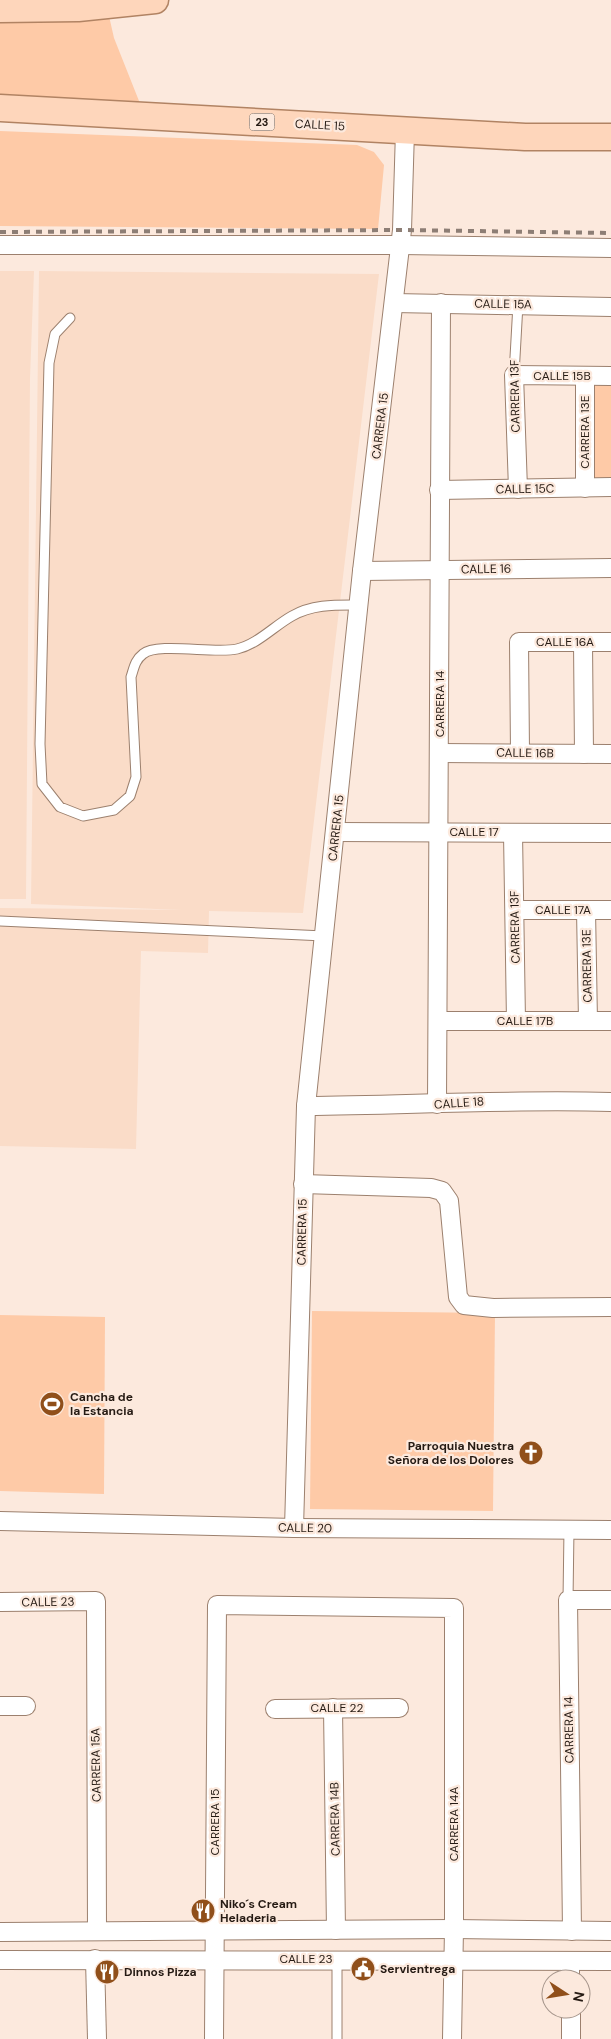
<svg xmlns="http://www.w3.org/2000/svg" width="611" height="2039" font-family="'DM Sans',sans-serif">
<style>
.built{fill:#fadcc8}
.green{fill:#fecaa7}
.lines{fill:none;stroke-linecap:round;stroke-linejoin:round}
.lane-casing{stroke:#9c806e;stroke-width:11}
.street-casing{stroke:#9c806e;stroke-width:20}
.primary-casing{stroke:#b18363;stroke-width:29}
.lane{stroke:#fff;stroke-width:9}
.street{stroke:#fff;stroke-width:18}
.primary{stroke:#fed6bb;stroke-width:26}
.rail{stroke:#8d7e75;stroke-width:4;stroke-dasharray:6 6;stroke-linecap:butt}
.labels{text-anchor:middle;stroke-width:4.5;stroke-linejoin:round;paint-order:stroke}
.shield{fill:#fce9dd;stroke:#665850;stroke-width:1}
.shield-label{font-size:11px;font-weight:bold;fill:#251a13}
.street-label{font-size:12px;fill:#251a13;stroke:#fce9dd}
.poi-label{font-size:12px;font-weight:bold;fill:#251a13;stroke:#fce9dd;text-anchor:start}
</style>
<rect width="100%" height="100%" fill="#fce9dd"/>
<g class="built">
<polygon points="0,271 34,271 30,378 26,899 0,899"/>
<polygon points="39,271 379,274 303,913 209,911 208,953 141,951 136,1149 0,1146 0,908 182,910 31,904"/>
</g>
<g class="green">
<polygon points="109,16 114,38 141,106 0,100 0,17"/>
<polygon points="0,131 357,145 374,152 384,165 378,229 0,226"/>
<polygon points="593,383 611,383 611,478 592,478"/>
<polygon points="312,1311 495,1313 493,1511 310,1509"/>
<polygon points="0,1315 105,1317 104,1494 0,1491"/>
</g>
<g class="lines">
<defs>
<g id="lane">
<path d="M70,318L55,334L49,363L40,744L42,784L60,807L83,816L114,810L130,796L136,777L131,677C134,668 135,660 143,654C157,642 215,654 237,649C258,644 274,626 292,616C313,604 336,605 359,605"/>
<polyline points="514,375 518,304"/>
<polyline points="0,921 324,936"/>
<polyline points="568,1600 569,1529"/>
<polyline points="337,1959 337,2039"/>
</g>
<g id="street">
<polyline points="0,245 400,245 611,248"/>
<polyline points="394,303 611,307"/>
<polyline points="585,376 585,488"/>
<polyline points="518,489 514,375 611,376"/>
<polyline points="439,490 611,487"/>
<polyline points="362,571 611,568"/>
<polyline points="583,642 584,754"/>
<polyline points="439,753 611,754"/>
<polyline points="520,753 519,642 611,642"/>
<polyline points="336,832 611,833"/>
<polyline points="513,833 516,1021"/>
<polyline points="515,910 611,910"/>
<polyline points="586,910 588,1021"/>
<polyline points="438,1021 611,1021"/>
<polyline points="437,1104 441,303"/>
<path d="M306,1106C408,1105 509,1099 611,1102"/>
<polyline points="303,1184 431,1188 442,1191 449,1201 458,1297 464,1305 493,1308 611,1307"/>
<polyline points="0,1521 294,1528 611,1530"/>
<polyline points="294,1528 306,1106 362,571 402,230 405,131"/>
<polyline points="0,1602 96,1601 97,1930"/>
<polyline points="0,1706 26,1706"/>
<polyline points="333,1708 336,1930"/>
<polyline points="275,1709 399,1708"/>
<polyline points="572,1931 568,1600 611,1600"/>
<polyline points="0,1932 454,1929 611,1931"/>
<polyline points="95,1959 97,2039"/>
<polyline points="0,1960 611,1961"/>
<polyline points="570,1961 570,1979"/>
<polyline points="571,2009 571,2039"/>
<polyline points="214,2039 217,1605 454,1608 454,1929 452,2039"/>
</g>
<g id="primary">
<polyline points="0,9 78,8 155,0"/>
<polyline points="0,108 525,137 611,137"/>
</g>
</defs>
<use href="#lane" class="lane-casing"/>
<use href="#street" class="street-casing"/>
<use href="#primary" class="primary-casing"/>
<use href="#lane" class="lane"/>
<use href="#street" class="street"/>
<use href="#primary" class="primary"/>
<polyline class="rail" points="0,232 402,230 611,233"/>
</g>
<defs>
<symbol id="stadium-disc" viewBox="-11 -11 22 22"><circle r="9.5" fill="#904f1a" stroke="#fce9dd"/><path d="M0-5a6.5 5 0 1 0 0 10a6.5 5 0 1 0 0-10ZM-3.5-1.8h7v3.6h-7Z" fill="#fff"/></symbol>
<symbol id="church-disc" viewBox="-11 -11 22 22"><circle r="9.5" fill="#904f1a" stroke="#fce9dd"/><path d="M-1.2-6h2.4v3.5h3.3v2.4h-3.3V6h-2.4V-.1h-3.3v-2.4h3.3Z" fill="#fff"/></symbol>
<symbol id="restaurant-disc" viewBox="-11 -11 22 22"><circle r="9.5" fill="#904f1a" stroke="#fce9dd"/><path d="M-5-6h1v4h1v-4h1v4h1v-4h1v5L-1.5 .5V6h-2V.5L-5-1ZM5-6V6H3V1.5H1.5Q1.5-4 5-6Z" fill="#fff"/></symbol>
<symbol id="civic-disc" viewBox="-11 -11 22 22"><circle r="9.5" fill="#904f1a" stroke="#fce9dd"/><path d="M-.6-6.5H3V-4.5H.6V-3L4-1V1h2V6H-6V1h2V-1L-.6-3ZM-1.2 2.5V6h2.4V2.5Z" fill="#fff"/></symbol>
</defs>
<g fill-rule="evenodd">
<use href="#stadium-disc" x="38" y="1390" width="28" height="28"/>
<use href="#church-disc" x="517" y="1439" width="28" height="28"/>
<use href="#restaurant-disc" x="189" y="1897" width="28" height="28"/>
<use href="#civic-disc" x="349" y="1955" width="28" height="28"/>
<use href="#restaurant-disc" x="93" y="1958" width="28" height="28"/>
</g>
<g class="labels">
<rect class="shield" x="249.5" y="113.5" width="25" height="17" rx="4"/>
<g class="shield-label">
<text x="262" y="126">23</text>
</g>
<g class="street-label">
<text transform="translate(320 125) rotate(3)" y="4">CALLE 15</text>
<text transform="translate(503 304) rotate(1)" y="4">CALLE 15A</text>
<text x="562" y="380">CALLE 15B</text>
<text transform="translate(515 396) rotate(-91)" y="4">CARRERA 13F</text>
<text transform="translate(380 426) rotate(-83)" y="4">CARRERA 15</text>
<text transform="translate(585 432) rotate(-90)" y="4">CARRERA 13E</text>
<text transform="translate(525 489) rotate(-1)" y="4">CALLE 15C</text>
<text transform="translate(486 569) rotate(-1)" y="4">CALLE 16</text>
<text x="565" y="646">CALLE 16A</text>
<text transform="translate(440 704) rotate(-90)" y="4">CARRERA 14</text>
<text transform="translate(525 753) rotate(1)" y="4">CALLE 16B</text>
<text transform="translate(336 828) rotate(-84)" y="4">CARRERA 15</text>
<text x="474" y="836">CALLE 17</text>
<text x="563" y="914">CALLE 17A</text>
<text transform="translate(515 927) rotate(-91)" y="4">CARRERA 13F</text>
<text transform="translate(587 966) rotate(-91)" y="4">CARRERA 13E</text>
<text x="525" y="1025">CALLE 17B</text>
<text transform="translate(459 1103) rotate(-4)" y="4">CALLE 18</text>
<text transform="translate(302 1232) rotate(-89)" y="4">CARRERA 15</text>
<text transform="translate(305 1528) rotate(1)" y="4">CALLE 20</text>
<text transform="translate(48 1602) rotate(-1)" y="4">CALLE 23</text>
<text x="337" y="1712">CALLE 22</text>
<text transform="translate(569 1730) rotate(-91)" y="4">CARRERA 14</text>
<text transform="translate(96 1765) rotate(-91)" y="4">CARRERA 15A</text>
<text transform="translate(335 1819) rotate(-91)" y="4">CARRERA 14B</text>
<text transform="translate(215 1822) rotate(-90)" y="4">CARRERA 15</text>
<text transform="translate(454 1824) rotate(-90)" y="4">CARRERA 14A</text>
<text x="306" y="1963">CALLE 23</text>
</g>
<g class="poi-label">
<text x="70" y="1401">Cancha de<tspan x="70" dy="14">la Estancia</tspan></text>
<text x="514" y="1450" text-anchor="end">Parroquia Nuestra<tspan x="514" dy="14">Señora de los Dolores</tspan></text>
<text x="220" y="1908">Niko´s Cream<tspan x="220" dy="14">Heladeria</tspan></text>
<text x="380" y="1973">Servientrega</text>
<text x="124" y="1976">Dinnos Pizza</text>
</g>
</g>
<g transform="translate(566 1994) rotate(102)"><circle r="24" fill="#fce9dd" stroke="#a6968c"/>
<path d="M0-4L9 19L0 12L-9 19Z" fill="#904f1a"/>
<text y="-8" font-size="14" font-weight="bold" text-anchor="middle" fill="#251a13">N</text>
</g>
</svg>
